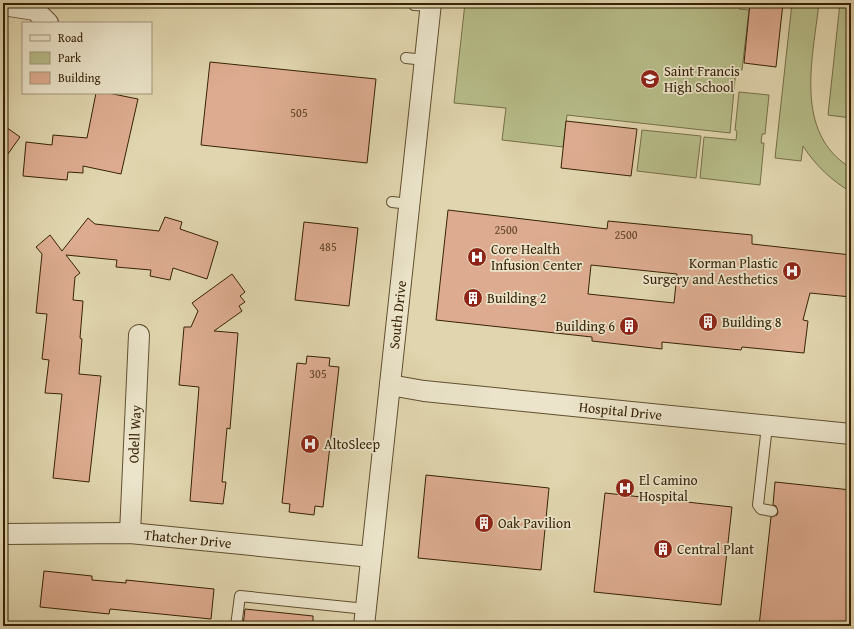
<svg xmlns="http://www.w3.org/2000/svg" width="854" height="629" font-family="'Gentium Book Plus',serif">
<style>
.green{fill:#b6bc88;stroke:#766f47}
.building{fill:#ddac90;stroke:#372206;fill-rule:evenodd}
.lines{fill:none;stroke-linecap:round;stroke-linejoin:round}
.lane-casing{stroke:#614f30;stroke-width:12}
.street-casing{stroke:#614f30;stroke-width:22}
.lane{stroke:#ebe4ca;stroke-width:10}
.street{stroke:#ebe4ca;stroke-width:20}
.labels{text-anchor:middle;stroke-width:3.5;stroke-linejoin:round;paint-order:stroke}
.number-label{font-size:12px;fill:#604428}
.poi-label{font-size:14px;fill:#372206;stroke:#ebe4ca;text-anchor:start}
.street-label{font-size:14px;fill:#372206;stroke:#ebe4ca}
</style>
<rect width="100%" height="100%" fill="#e0d5ae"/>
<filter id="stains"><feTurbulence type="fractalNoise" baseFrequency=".005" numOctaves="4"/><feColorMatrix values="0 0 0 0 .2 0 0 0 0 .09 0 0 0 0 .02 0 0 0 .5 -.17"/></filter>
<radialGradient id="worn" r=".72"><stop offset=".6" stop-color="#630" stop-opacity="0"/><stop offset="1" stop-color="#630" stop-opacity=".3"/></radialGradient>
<g class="green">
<polygon points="465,3 743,3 739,9 749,10 742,70 736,69 730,133 567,115 563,147 502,140 506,108 454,103"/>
<path d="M792,3H819C813,58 793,133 851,168V192C831,180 816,166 803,146L801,161L775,158Z"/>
<polygon points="840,3 851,3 851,118 828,115"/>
<polygon points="739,92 769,95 765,134 762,134 761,143 764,143 760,185 700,178 704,137 736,140 737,131 735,130"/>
<polygon points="642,130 701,136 696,178 637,171"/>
</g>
<g class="building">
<polygon points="750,3 783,3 776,67 744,63"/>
<polygon points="210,62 376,79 367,163 201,145"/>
<polygon points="96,93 108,93 138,99 121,174 83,166 83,173 68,172 67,180 23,176 26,142 52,145 53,135 87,138"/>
<polygon points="566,121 637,129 631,176 561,168"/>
<polygon points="3,125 20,137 3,161"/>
<path d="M448,210L607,229L608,221L752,235V244L851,255V297L810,293L803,320L808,321L804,353L742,347L741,350L662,342V349L592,341V337L436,320ZM591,265L677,274L674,303L588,294Z"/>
<polygon points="165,217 182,222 180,229 218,242 207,279 173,268 170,280 150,276 151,270 116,267 117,260 66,255 80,273 75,277 73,300 83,301 80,338 82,339 79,374 101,376 89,482 53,478 62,394 45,393 49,360 42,359 47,314 36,313 42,254 36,247 50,235 62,251 88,218 95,224 159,231"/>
<polygon points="304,222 358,228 349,306 295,300"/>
<polygon points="232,274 245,292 240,296 245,302 239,306 242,311 214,331 238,333 230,429 227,428 222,482 226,482 223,504 190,501 199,387 179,385 184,327 191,327 198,311 192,303"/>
<polygon points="307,356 330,358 329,366 339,367 323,507 315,506 314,515 289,512 290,504 282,503 297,363 306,364"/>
<polygon points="426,475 549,488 541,570 418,558"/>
<polygon points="775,482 851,490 851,626 759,626 771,517 777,515 778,512 776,506 773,505"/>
<polygon points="605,493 732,507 721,605 594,592"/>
<polygon points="44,571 92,576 92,580 126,583 126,580 214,589 211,619 110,609 109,614 40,607"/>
<polygon points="245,609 313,616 313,626 243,626"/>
</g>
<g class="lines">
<defs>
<g id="lane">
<polyline points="414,5 431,6"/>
<polyline points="406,58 425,60"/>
<polyline points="392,202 410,204"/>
<polyline points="767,426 758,505 761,509 772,511"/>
<polyline points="236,626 240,596 366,609"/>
</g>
<g id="street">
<polyline points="3,5 35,10 48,23"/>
<path id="s1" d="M390,385L424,391L851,434"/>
<path id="s2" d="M130,533L139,335"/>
<path id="s3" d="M3,534L130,533L371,557"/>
<path id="s4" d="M364,626L431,3"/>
</g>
</defs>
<use href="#lane" class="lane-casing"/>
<use href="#street" class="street-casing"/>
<use href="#lane" class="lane"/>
<use href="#street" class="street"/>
</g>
<defs>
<symbol id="school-disc" viewBox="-11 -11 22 22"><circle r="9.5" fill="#8f2418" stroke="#ebe4ca"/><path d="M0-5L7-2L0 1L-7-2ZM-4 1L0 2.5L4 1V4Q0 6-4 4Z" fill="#fff"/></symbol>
<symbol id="hospital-disc" viewBox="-11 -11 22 22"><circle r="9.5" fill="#8f2418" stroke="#ebe4ca"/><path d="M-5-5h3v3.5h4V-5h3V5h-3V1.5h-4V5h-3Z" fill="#fff"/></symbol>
<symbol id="building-disc" viewBox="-11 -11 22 22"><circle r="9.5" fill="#8f2418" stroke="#ebe4ca"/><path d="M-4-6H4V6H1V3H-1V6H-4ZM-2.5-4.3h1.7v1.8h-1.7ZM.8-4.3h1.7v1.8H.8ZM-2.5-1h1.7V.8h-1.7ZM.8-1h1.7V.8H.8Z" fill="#fff"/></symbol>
</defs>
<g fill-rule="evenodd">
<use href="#school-disc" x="639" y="68" width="22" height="22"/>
<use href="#hospital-disc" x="466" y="246" width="22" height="22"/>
<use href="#hospital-disc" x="781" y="260" width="22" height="22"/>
<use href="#building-disc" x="462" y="287" width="22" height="22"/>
<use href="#building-disc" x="697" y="311" width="22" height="22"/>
<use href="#building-disc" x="618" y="315" width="22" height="22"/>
<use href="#hospital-disc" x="299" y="433" width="22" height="22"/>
<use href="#hospital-disc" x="614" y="477" width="22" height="22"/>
<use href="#building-disc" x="473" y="512" width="22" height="22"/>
<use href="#building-disc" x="652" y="538" width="22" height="22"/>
</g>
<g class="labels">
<g class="number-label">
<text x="299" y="117">505</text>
<text x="506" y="234">2500</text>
<text x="626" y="239">2500</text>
<text x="328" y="251">485</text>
<text x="318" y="378">305</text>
</g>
<g class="poi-label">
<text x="664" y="76">Saint Francis<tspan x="664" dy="16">High School</tspan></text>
<text x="491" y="254">Core Health<tspan x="491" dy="16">Infusion Center</tspan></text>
<text x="778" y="268" text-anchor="end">Korman Plastic<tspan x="778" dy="16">Surgery and Aesthetics</tspan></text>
<text x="487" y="303">Building 2</text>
<text x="722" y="327">Building 8</text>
<text x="615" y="331" text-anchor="end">Building 6</text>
<text x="324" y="449">AltoSleep</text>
<text x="639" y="485">El Camino<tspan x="639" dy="16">Hospital</tspan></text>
<text x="498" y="528">Oak Pavilion</text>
<text x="677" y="554">Central Plant</text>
</g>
<g class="street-label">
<text dy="5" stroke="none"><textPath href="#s4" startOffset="313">South Drive</textPath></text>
<text dy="5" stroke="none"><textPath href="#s1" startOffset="232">Hospital Drive</textPath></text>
<text dy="5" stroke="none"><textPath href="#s2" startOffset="99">Odell Way</textPath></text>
<text dy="5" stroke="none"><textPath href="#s3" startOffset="185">Thatcher Drive</textPath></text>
</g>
</g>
<rect width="854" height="629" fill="none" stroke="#e0d5ae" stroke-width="16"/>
<rect x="4" y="4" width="846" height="621" fill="none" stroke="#372206" stroke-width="2"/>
<rect x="8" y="8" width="838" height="613" fill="none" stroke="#372206"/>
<rect x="22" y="22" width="130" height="72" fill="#ebe4ca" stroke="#a3967c"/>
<rect x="30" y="35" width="20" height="6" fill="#ebe4ca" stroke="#a3967c"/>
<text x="58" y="42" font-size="12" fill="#372206">Road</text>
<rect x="30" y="52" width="20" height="12" fill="#b6bc88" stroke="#a3967c"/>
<text x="58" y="62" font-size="12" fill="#372206">Park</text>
<rect x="30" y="72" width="20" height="12" fill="#ddac90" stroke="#a3967c"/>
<text x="58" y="82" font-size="12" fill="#372206">Building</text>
<rect width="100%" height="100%" filter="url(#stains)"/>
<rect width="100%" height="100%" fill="url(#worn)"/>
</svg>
